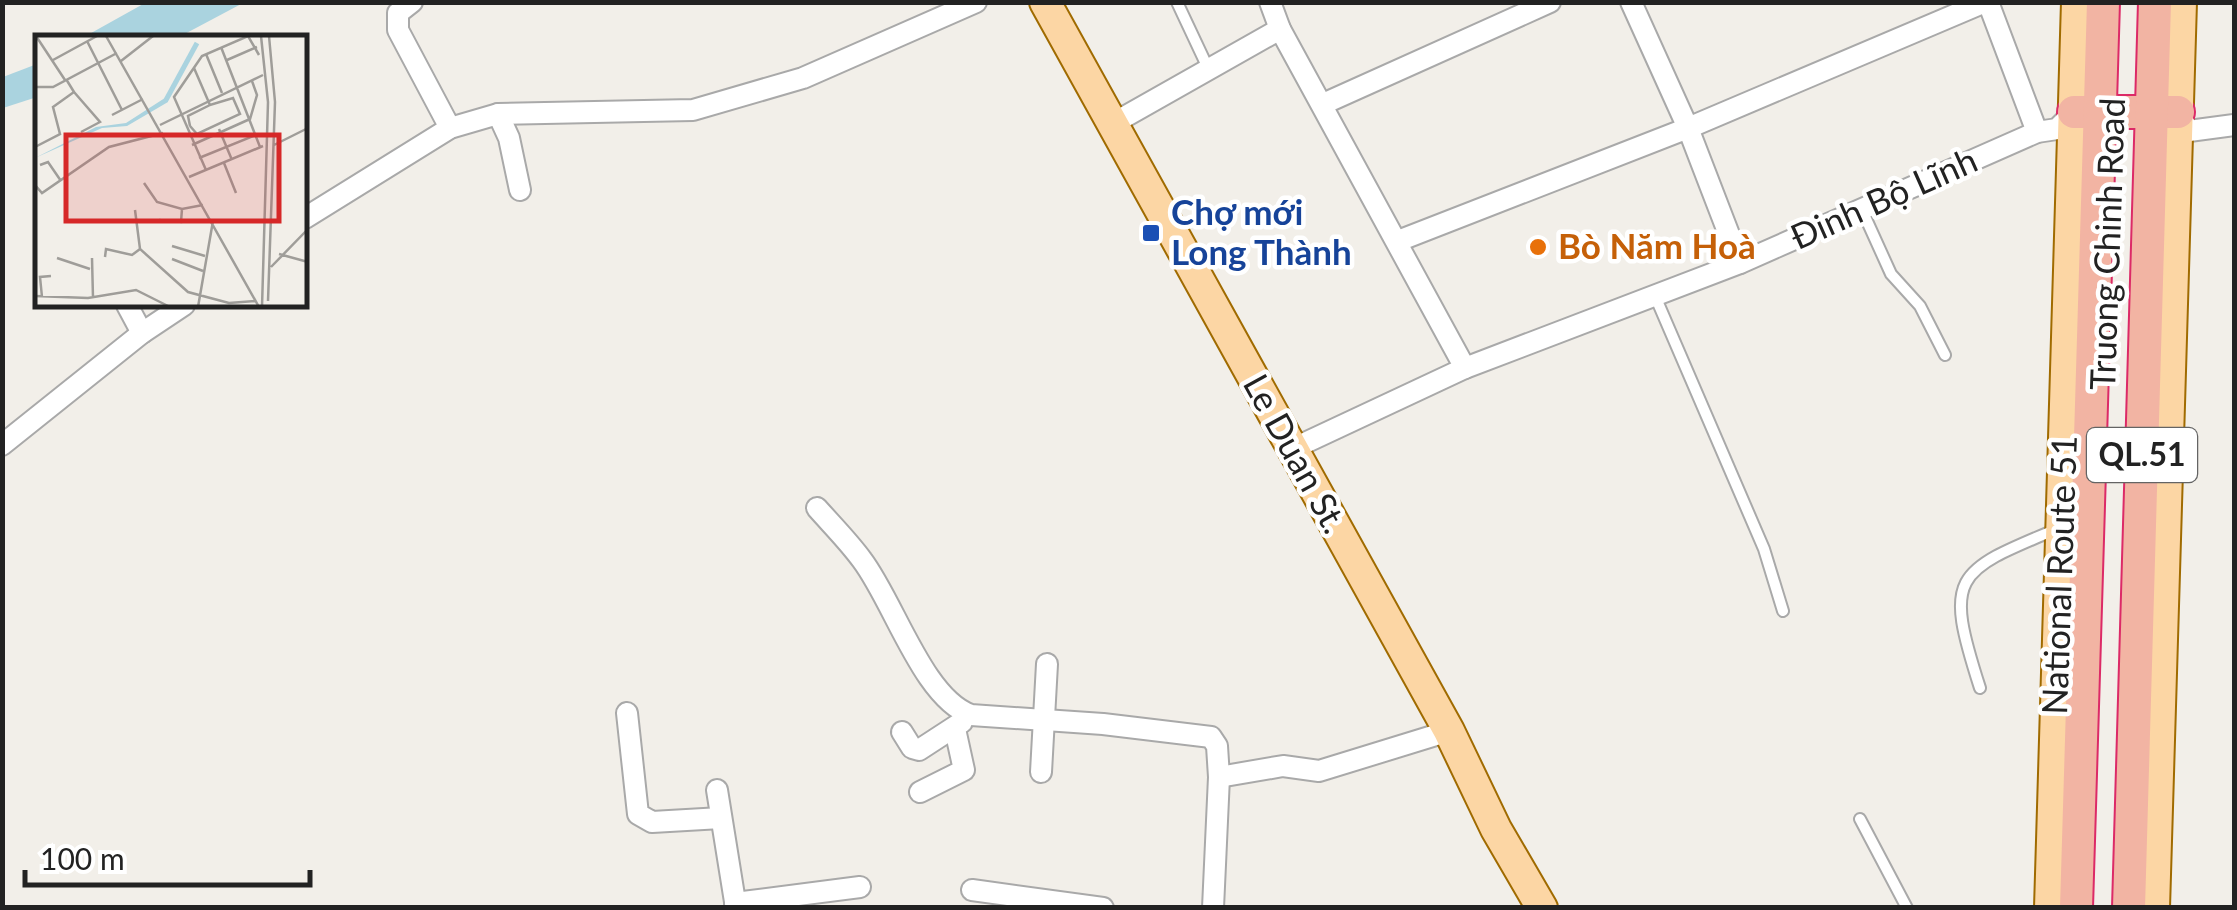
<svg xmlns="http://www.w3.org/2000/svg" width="2237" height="910" font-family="Lato,sans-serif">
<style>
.water{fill:#aad3df}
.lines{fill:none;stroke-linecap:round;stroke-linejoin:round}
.service-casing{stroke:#a9a9a9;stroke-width:14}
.minor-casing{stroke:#a9a9a9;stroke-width:24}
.primary-casing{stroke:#a06b00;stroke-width:34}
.trunk-casing{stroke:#dc2a67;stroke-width:36}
.service{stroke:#fff;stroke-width:10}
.minor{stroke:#fff;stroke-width:20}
.primary{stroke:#fcd6a4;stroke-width:30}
.trunk{stroke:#f2b4a3;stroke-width:32}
.transit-dot{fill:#1a4fb4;stroke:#fff;stroke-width:4}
.food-dot{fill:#e8710a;stroke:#fff;stroke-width:4}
.labels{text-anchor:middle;stroke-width:9;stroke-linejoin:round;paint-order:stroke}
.shield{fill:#fff;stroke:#646464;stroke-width:2.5}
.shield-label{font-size:32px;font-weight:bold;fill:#222}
.street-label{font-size:35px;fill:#222;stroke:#fff}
.transit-label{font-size:35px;font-weight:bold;fill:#164399;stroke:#fff;text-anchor:start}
.food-label{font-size:35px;font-weight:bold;fill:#c56008;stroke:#fff;text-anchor:start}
.inset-river{fill:none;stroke:#aad3df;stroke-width:5}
.inset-road{fill:none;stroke:#9f9d99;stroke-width:2.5}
.view{fill:#d62828;fill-opacity:0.15;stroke:#d62828;stroke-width:5}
.inset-edge{fill:none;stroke:#222;stroke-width:5}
</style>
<rect width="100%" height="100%" fill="#f2efe9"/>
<g class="water">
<polygon points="145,3 145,2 243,3 179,37 84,37"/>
<polygon points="37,64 37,97 3,108 3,77"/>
</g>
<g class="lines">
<defs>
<g id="service">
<polyline points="1177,2 1208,68"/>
<polyline points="1862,210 1891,274 1920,306 1945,355"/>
<polyline points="1655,296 1764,549 1783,611"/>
<path d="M1980,688C1944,576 1953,572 2057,529"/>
<polyline points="1860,819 1907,908"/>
</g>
<g id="minor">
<polyline points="412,2 398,13 398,30 450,128"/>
<polyline points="1270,2 1280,29 1465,368"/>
<polyline points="1631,2 1688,128 1740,263"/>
<polyline points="1988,2 2037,132"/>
<polyline points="1323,104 1550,2"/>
<polyline points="2178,113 2189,131 2234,125"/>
<polyline points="498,114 509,138 520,190"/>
<polyline points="1112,124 1280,29"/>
<polyline points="305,218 450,128 498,114 693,110 803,78 976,2"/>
<polyline points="1398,241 1688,128 1985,2"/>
<polyline points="127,305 142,333"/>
<polyline points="2,445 142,333 184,305"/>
<polyline points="1292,449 1465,368 1740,263 2037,132 2057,129 2074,112"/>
<path d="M817,508C832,525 849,542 862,560C894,602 923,698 971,715L1103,724L1211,737L1217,746L1219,777L1283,766L1319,771L1449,731"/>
<polyline points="627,713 638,814 652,822 721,818"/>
<polyline points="902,732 912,748 919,750 962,722"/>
<polyline points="1041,772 1047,664"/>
<polyline points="717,790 736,908"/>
<polyline points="920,792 964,770 955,729"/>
<polyline points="972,890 1103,908"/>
<polyline points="735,903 860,887"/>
<polyline points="1213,908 1219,777"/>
</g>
<g id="primary">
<polyline points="1045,2 1449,731 1496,829 1542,908"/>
<polyline points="2050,908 2077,2"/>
<polyline points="2154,908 2181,2"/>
</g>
<g id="trunk">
<polyline points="2074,112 2178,112"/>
<polyline points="2076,908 2103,2"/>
<polyline points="2129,908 2155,2"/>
</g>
</defs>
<use href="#service" class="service-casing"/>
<use href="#minor" class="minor-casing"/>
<use href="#primary" class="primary-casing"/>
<use href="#trunk" class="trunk-casing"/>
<use href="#service" class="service"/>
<use href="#minor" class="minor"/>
<use href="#primary" class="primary"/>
<use href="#trunk" class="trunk"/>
</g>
<rect class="transit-dot" x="1141" y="223" width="20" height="20" rx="5"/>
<circle class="food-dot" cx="1538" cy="247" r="10"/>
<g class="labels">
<rect class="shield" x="2087" y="428" width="110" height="54" rx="8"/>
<g class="shield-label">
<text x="2142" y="466">QL.51</text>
</g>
<g class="street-label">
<text transform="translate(1884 199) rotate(-24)" y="12">Đinh Bộ Lĩnh</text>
<text transform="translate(2108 244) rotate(-88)" y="12">Truong Chinh Road</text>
<text transform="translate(1295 454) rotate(61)" y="12">Le Duan St.</text>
<text transform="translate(2060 575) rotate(-88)" y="12">National Route 51</text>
</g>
<g class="transit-label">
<text x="1171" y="225">Chợ mới<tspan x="1171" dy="40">Long Thành</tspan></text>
</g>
<g class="food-label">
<text x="1558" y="259">Bò Năm Hoà</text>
</g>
</g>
<g transform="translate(35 35)">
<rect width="272" height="272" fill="#f2efe9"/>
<path d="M133,61V67L92,91L67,93L0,123L61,92L91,88Z" fill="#aad3df"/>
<path class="inset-river" d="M131,65L162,8"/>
<path class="inset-road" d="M1,1L30,45M71,1L224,272M226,1L233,67L227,272M52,6L87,75M186,12L225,112M171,19L187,58M18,25L62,1M192,25L222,12M86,26L118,1M0,52H18L82,18M39,57L65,87L46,97M77,80L108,64M125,90L228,40M155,91L162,99L205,79L198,63L175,70L159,33M155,91L153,81L175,70M184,94L197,125M157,110L215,84L222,60L217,46M239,110L273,93M0,112L25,99L18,72L39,57L31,44M164,123L221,100M189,128L201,158M5,130L13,127L26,146M171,135L139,62L167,21L213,1L224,20M154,142L228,111M109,148L122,167L147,174L168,170M0,150L7,158L74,112L128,98M100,175L105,214L153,257L194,268L220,266M124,185L146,187L147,174M137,211L170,221M244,219L273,227M70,222L71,214L97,220L105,214M22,223L55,234M57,223L58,263M137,224L168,236M236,232L273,194M0,261L53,263L101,255L135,272M7,262L5,242L16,241M233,266L240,67L234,1M163,272L178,186"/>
<path class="view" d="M31,100H244V186H31Z"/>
<rect width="272" height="272" class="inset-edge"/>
</g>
<rect width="2237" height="910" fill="none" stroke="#222222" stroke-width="10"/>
<path d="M25 870v15h285v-15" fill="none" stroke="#222222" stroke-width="5"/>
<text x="40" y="870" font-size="30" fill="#222222" stroke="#ffffff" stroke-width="8" paint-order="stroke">100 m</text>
</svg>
